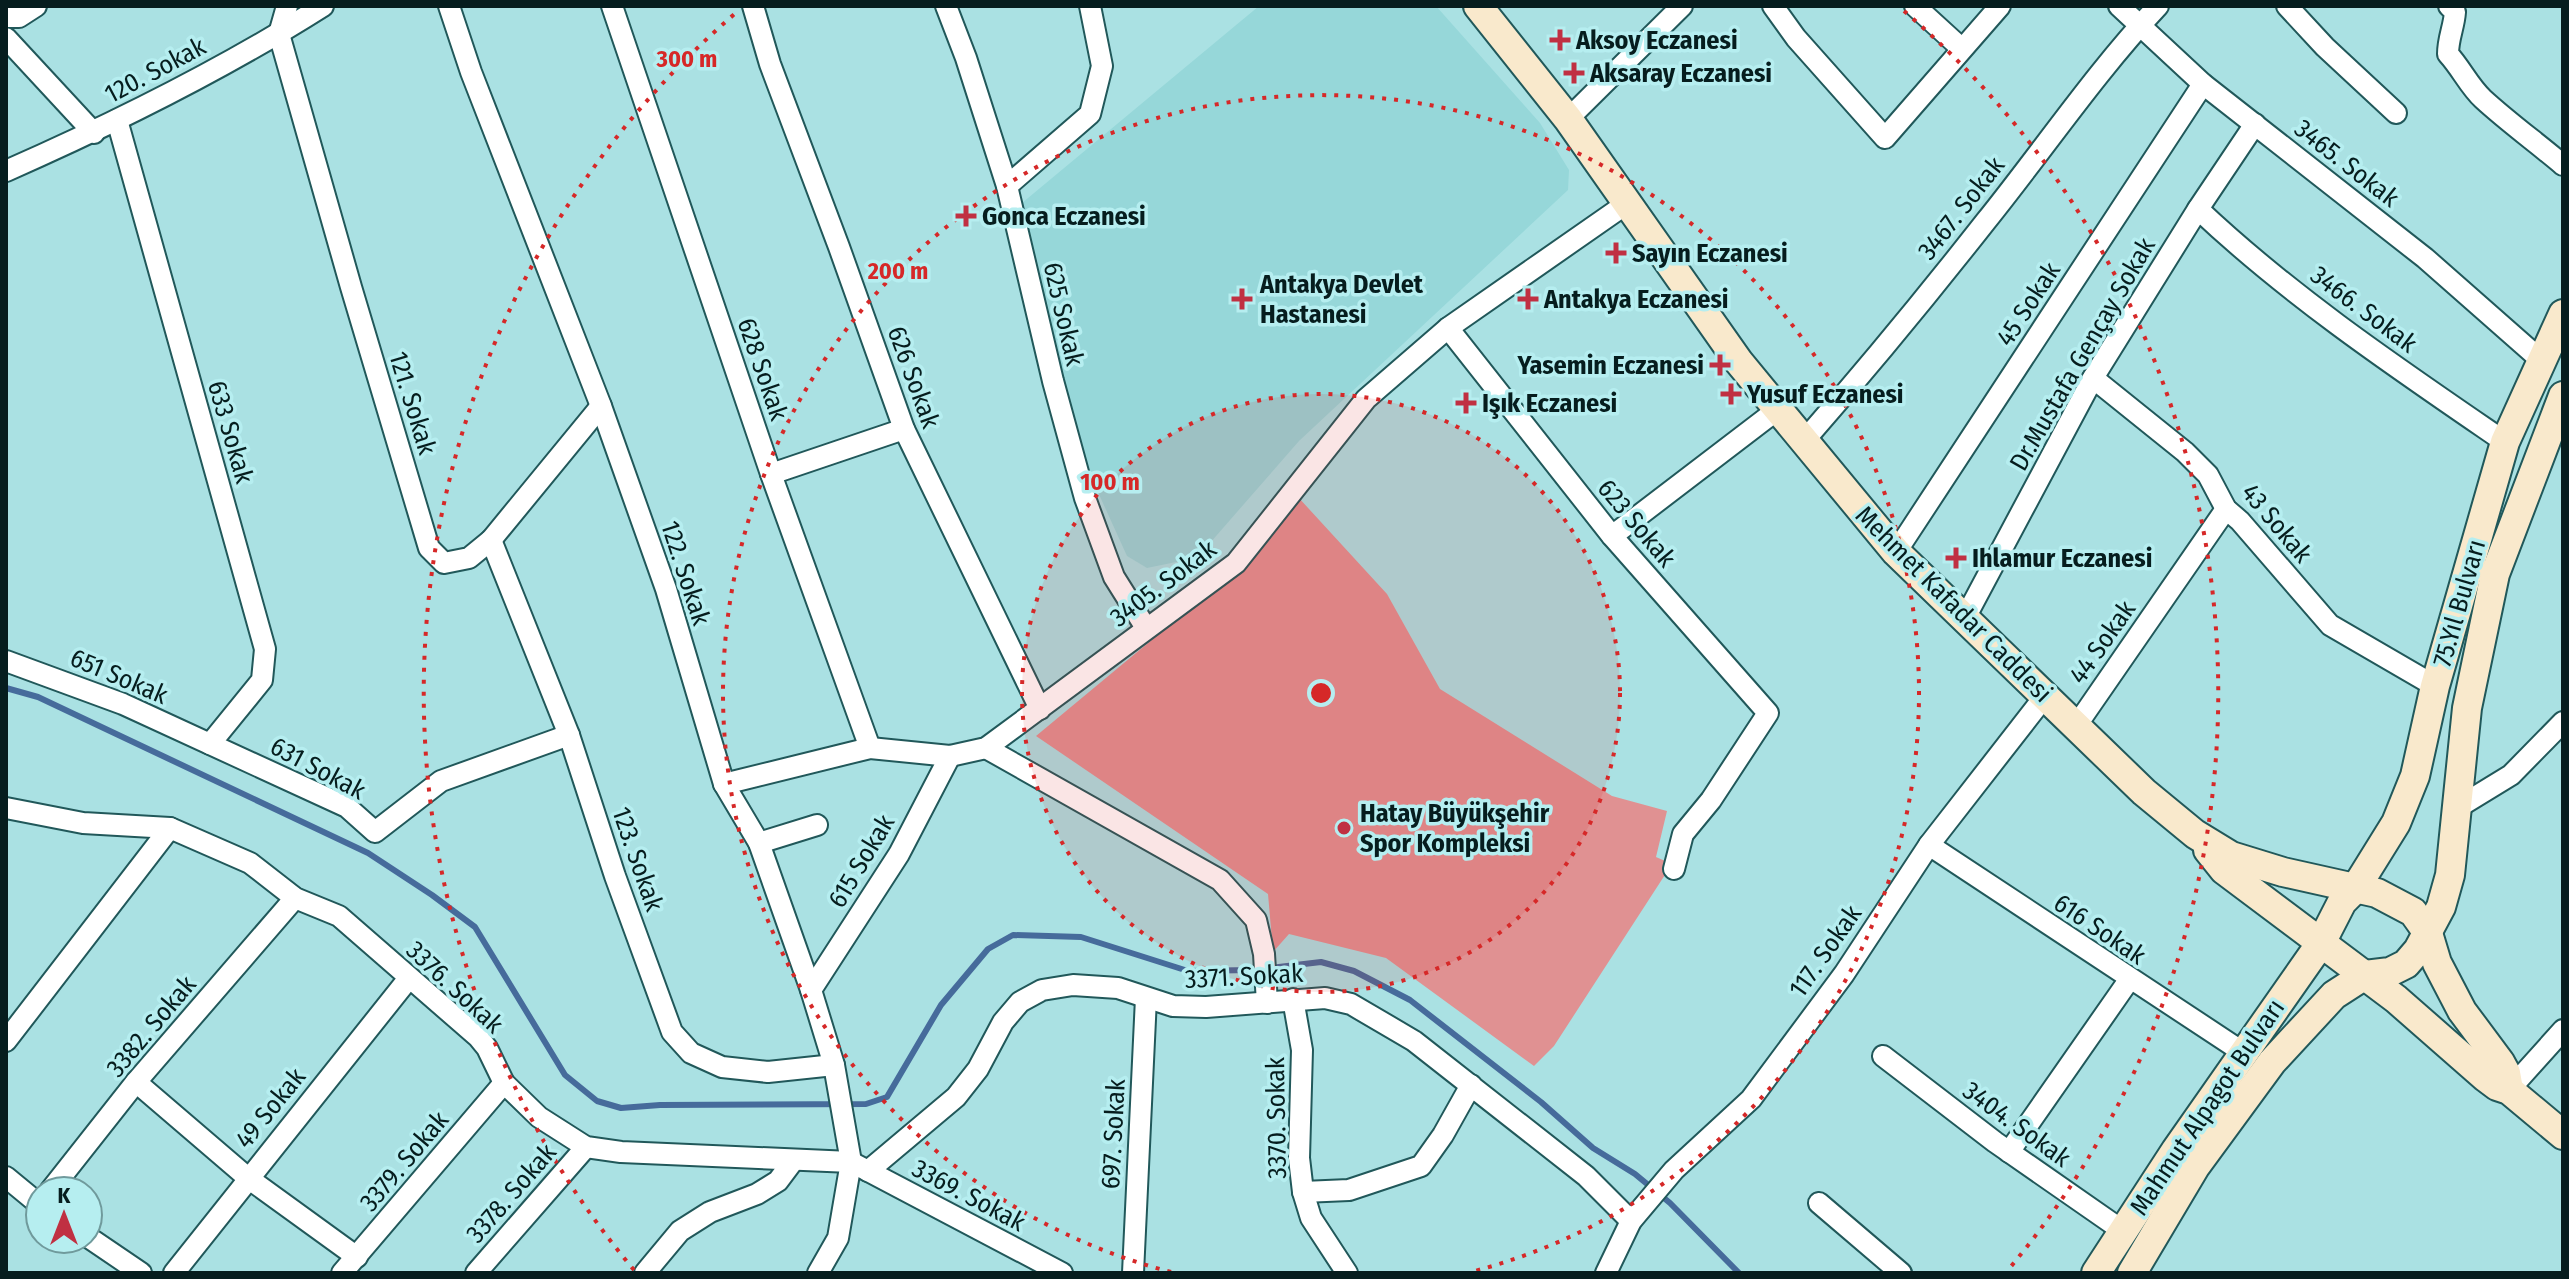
<svg xmlns="http://www.w3.org/2000/svg" width="2569" height="1279" font-family="'Fira Sans Condensed',sans-serif">
<style>
.built{fill:#96d7d9}
.green{fill:#e09192}
.lines{fill:none;stroke-linecap:round;stroke-linejoin:round}
.stream{stroke:#466b9b;stroke-width:6}
.street-casing{stroke:#21585a;stroke-width:24}
.secondary-casing{stroke:#21585a;stroke-width:32}
.street{stroke:#fff;stroke-width:20}
.secondary{stroke:#f9e9cc;stroke-width:28}
.ring{fill:none;stroke:#d62828;stroke-width:4;stroke-dasharray:4 8}
.poi-dot{fill:#c03042;stroke:#b6eef0;stroke-width:3}
.labels{text-anchor:middle;stroke-width:7;stroke-linejoin:round;paint-order:stroke}
.poi-label{font-size:26px;font-weight:bold;fill:#061d1e;stroke:#b6eef0;text-anchor:start}
.street-label{font-size:26px;fill:#061d1e;stroke:#b6eef0}
.centre{fill:#d62828;stroke:#b6eef0;stroke-width:4}
.ring-label{font-size:24px;text-anchor:middle;font-weight:bold;fill:#d62828;stroke:#b6eef0;stroke-width:7;stroke-linejoin:round;paint-order:stroke}
</style>
<rect width="100%" height="100%" fill="#aae1e3"/>
<polygon class="built" points="1259,6 1436,6 1540,123 1569,170 1568,190 1299,441 1210,543 1181,561 1147,568 1127,556 1052,391 1016,208"/>
<polygon class="green" points="1298,497 1387,594 1440,689 1612,796 1667,811 1656,857 1672,864 1554,1046 1534,1066 1386,958 1289,934 1273,952 1268,894 1036,736 1242,565"/>
<g class="lines">
<polyline class="stream" points="6,688 38,697 368,853 432,895 475,927 565,1075 597,1101 621,1108 660,1105 866,1104 887,1097 941,1005 988,949 1013,935 1081,937 1188,971 1252,970 1321,962 1354,971 1410,1000 1541,1102 1593,1148 1635,1174 1670,1203 1739,1273"/>
<defs>
<g id="street">
<polyline points="287,6 279,34 351,287 429,548 444,563 469,558 491,540 601,406"/>
<polyline points="449,6 471,72 601,406 666,589 724,784 759,843 811,990 834,1065 851,1162 838,1238 818,1273"/>
<polyline points="612,6 771,474 870,748"/>
<polyline points="753,6 770,64 839,247 904,429 1040,709"/>
<polyline points="946,6 966,58 1007,186 1053,381 1085,498 1114,577 1146,628"/>
<polyline points="1773,6 1796,38 1885,138 2000,6"/>
<polyline points="1915,6 1961,48"/>
<polyline points="2119,6 2203,84 2425,258 2542,361"/>
<polyline points="2287,6 2325,47 2396,113"/>
<path d="M2449,6L2455,12C2454,27 2448,38 2448,54C2461,68 2469,86 2483,99C2508,122 2537,143 2563,165"/>
<polyline points="6,17 19,17 36,6"/>
<polyline points="6,38 94,133"/>
<polyline points="1568,119 1682,6"/>
<polyline points="117,120 265,649 262,680 210,744"/>
<path d="M6,171C115,123 222,70 323,6"/>
<polyline points="1007,186 1090,114 1102,66 1090,6"/>
<path d="M2198,209C2291,297 2400,370 2505,442"/>
<polyline points="1448,328 1612,536 1768,713 1711,800 1683,834 1674,869"/>
<polyline points="2093,378 2185,452 2208,475 2226,509 2240,521 2330,625 2435,686"/>
<path d="M1803,442C1866,370 1927,296 1986,221C2044,149 2095,73 2158,6"/>
<polyline points="771,474 904,429"/>
<polyline points="1612,536 1777,410"/>
<polyline points="491,540 569,735 615,876 672,1032 691,1053 722,1067 768,1072 834,1065"/>
<polyline points="1896,552 2203,84"/>
<polyline points="1965,618 2093,378 2198,209 2255,124"/>
<polyline points="6,661 123,704 347,807 375,832 441,781 569,735"/>
<polyline points="2076,726 2226,509"/>
<polyline points="986,748 1220,880 1256,920 1264,954 1267,1003"/>
<polyline points="724,784 870,748 950,756 986,748 1236,563 1366,399 1448,328 1626,204"/>
<polyline points="6,808 83,823 170,828 250,863 295,898 339,916 478,1037 487,1048 504,1083 539,1117 586,1147 621,1152 851,1162 1062,1273"/>
<polyline points="2457,808 2511,775 2563,722"/>
<polyline points="759,843 817,825"/>
<polyline points="1929,845 2244,1053"/>
<polyline points="811,990 899,854 950,756"/>
<polyline points="1293,999 1302,1050 1299,1158 1303,1192 1311,1218 1347,1273"/>
<polyline points="6,1041 170,828"/>
<polyline points="1883,1056 1995,1142 2123,1231"/>
<polyline points="136,1082 248,1178 357,1257"/>
<polyline points="2509,1090 2563,1030"/>
<polyline points="2009,1152 2129,980"/>
<polyline points="868,1171 956,1097 978,1069 1003,1022 1020,1002 1042,990 1073,985 1118,988 1173,1006 1206,1007 1325,998 1351,1004 1414,1041 1586,1176 1631,1221"/>
<polyline points="6,1177 40,1205"/>
<polyline points="50,1191 136,1082 295,898"/>
<polyline points="1303,1192 1349,1190 1421,1166 1443,1135 1471,1085"/>
<polyline points="1819,1203 1901,1273"/>
<polyline points="88,1237 141,1273"/>
<polyline points="174,1273 409,978"/>
<polyline points="342,1273 504,1083"/>
<polyline points="476,1273 586,1147"/>
<polyline points="645,1273 680,1231 710,1212 757,1194 778,1181 793,1161"/>
<polyline points="1133,1273 1146,998"/>
<polyline points="1606,1273 1631,1221 1674,1170 1751,1099 1844,974 1929,845 2045,696"/>
</g>
<g id="secondary">
<polyline points="1478,6 1568,119 1739,362 1896,552 2144,792 2195,834 2231,856 2283,872 2377,893 2413,912 2428,933 2437,963 2462,1011 2500,1062 2506,1073 2509,1090"/>
<polyline points="2208,850 2224,870 2396,999 2485,1077 2497,1086 2509,1090 2563,1135"/>
<polyline points="2096,1273 2176,1150 2321,943 2342,902 2355,889 2396,823 2415,776 2435,686 2505,442 2563,314"/>
<polyline points="2132,1273 2195,1167 2272,1062 2334,995 2365,975 2390,972 2406,964 2418,950 2441,907 2450,875 2467,708 2495,574 2563,396"/>
</g>
</defs>
<use href="#street" class="street-casing"/>
<use href="#secondary" class="secondary-casing"/>
<use href="#street" class="street"/>
<use href="#secondary" class="secondary"/>
</g>
<circle cx="1321" cy="693" r="299" fill="#d62828" fill-opacity=".12"/>
<g class="ring">
<circle cx="1321" cy="693" r="299"/>
<path d="M1171 1272A598 598 0 1 1 1471 1272"/>
<path d="M634 1270A897 897 0 0 1 738 11M1904 11A897 897 0 0 1 2008 1270"/>
</g>
<g class="poi-dot">
<path d="M1556 28h8v8h8v8h-8v8h-8v-8h-8v-8h8z"/>
<path d="M1570 61h8v8h8v8h-8v8h-8v-8h-8v-8h8z"/>
<path d="M962 204h8v8h8v8h-8v8h-8v-8h-8v-8h8z"/>
<path d="M1612 241h8v8h8v8h-8v8h-8v-8h-8v-8h8z"/>
<path d="M1238 287h8v8h8v8h-8v8h-8v-8h-8v-8h8z"/>
<path d="M1524 287h8v8h8v8h-8v8h-8v-8h-8v-8h8z"/>
<path d="M1716 353h8v8h8v8h-8v8h-8v-8h-8v-8h8z"/>
<path d="M1727 382h8v8h8v8h-8v8h-8v-8h-8v-8h8z"/>
<path d="M1462 391h8v8h8v8h-8v8h-8v-8h-8v-8h8z"/>
<path d="M1952 546h8v8h8v8h-8v8h-8v-8h-8v-8h8z"/>
<circle cx="1344" cy="828" r="8"/>
</g>
<g class="labels">
<g class="poi-label">
<text x="1576" y="49">Aksoy Eczanesi</text>
<text x="1590" y="82">Aksaray Eczanesi</text>
<text x="982" y="225">Gonca Eczanesi</text>
<text x="1632" y="262">Sayın Eczanesi</text>
<text x="1260" y="293">Antakya Devlet<tspan x="1260" dy="30">Hastanesi</tspan></text>
<text x="1544" y="308">Antakya Eczanesi</text>
<text x="1704" y="374" text-anchor="end">Yasemin Eczanesi</text>
<text x="1747" y="403">Yusuf Eczanesi</text>
<text x="1482" y="412">Işık Eczanesi</text>
<text x="1972" y="567">Ihlamur Eczanesi</text>
<text x="1360" y="822">Hatay Büyükşehir<tspan x="1360" dy="30">Spor Kompleksi</tspan></text>
</g>
<g class="street-label">
<text transform="translate(155 70) rotate(-28)" y="9">120. Sokak</text>
<text transform="translate(2347 163) rotate(38)" y="9">3465. Sokak</text>
<text transform="translate(1961 208) rotate(-52)" y="9">3467. Sokak</text>
<text transform="translate(2028 304) rotate(-57)" y="9">45 Sokak</text>
<text transform="translate(2364 309) rotate(37)" y="9">3466. Sokak</text>
<text transform="translate(1064 314) rotate(77)" y="9">625 Sokak</text>
<text transform="translate(2082 354) rotate(-60)" y="9">Dr.Mustafa Gençay Sokak</text>
<text transform="translate(763 369) rotate(71)" y="9">628 Sokak</text>
<text transform="translate(914 377) rotate(70)" y="9">626 Sokak</text>
<text transform="translate(413 403) rotate(73)" y="9">121. Sokak</text>
<text transform="translate(231 432) rotate(74)" y="9">633 Sokak</text>
<text transform="translate(1637 523) rotate(50)" y="9">623 Sokak</text>
<text transform="translate(2277 523) rotate(50)" y="9">43 Sokak</text>
<text transform="translate(686 573) rotate(72)" y="9">122. Sokak</text>
<text transform="translate(1163 583) rotate(-37)" y="9">3405. Sokak</text>
<text transform="translate(2459 603) rotate(-74)" y="9">75.Yıl Bulvarı</text>
<text transform="translate(1954 604) rotate(45)" y="9">Mehmet Kafadar Caddesi</text>
<text transform="translate(2102 642) rotate(-55)" y="9">44 Sokak</text>
<text transform="translate(119 676) rotate(23)" y="9">651 Sokak</text>
<text transform="translate(318 768) rotate(28)" y="9">631 Sokak</text>
<text transform="translate(638 859) rotate(71)" y="9">123. Sokak</text>
<text transform="translate(861 861) rotate(-59)" y="9">615 Sokak</text>
<text transform="translate(2100 929) rotate(34)" y="9">616 Sokak</text>
<text transform="translate(1825 951) rotate(-55)" y="9">117. Sokak</text>
<text transform="translate(1244 976) rotate(-3)" y="9">3371. Sokak</text>
<text transform="translate(455 987) rotate(43)" y="9">3376. Sokak</text>
<text transform="translate(151 1026) rotate(-50)" y="9">3382. Sokak</text>
<text transform="translate(2207 1107) rotate(-56)" y="9">Mahmut Alpagot Bulvarı</text>
<text transform="translate(270 1108) rotate(-51)" y="9">49 Sokak</text>
<text transform="translate(1276 1118) rotate(-91)" y="9">3370. Sokak</text>
<text transform="translate(2017 1124) rotate(36)" y="9">3404. Sokak</text>
<text transform="translate(1113 1134) rotate(-87)" y="9">697. Sokak</text>
<text transform="translate(404 1161) rotate(-50)" y="9">3379. Sokak</text>
<text transform="translate(511 1193) rotate(-49)" y="9">3378. Sokak</text>
<text transform="translate(969 1195) rotate(28)" y="9">3369. Sokak</text>
</g>
</g>
<circle cx="1321" cy="693" r="12" class="centre"/>
<g class="ring-label">
<text x="687" y="67">300 m</text>
<text x="898" y="279">200 m</text>
<text x="1110" y="490">100 m</text>
</g>
<rect width="2569" height="1279" fill="none" stroke="#061d1e" stroke-width="16"/>
<g transform="translate(64 1215)"><circle r="38" fill="#b6eef0" stroke="#709a9c" stroke-width="2"/>
<path d="M0-6L14 30L0 20L-14 30Z" fill="#c03042"/>
<text y="-12" font-size="22" font-weight="bold" text-anchor="middle" fill="#061d1e">K</text>
</g>
</svg>
